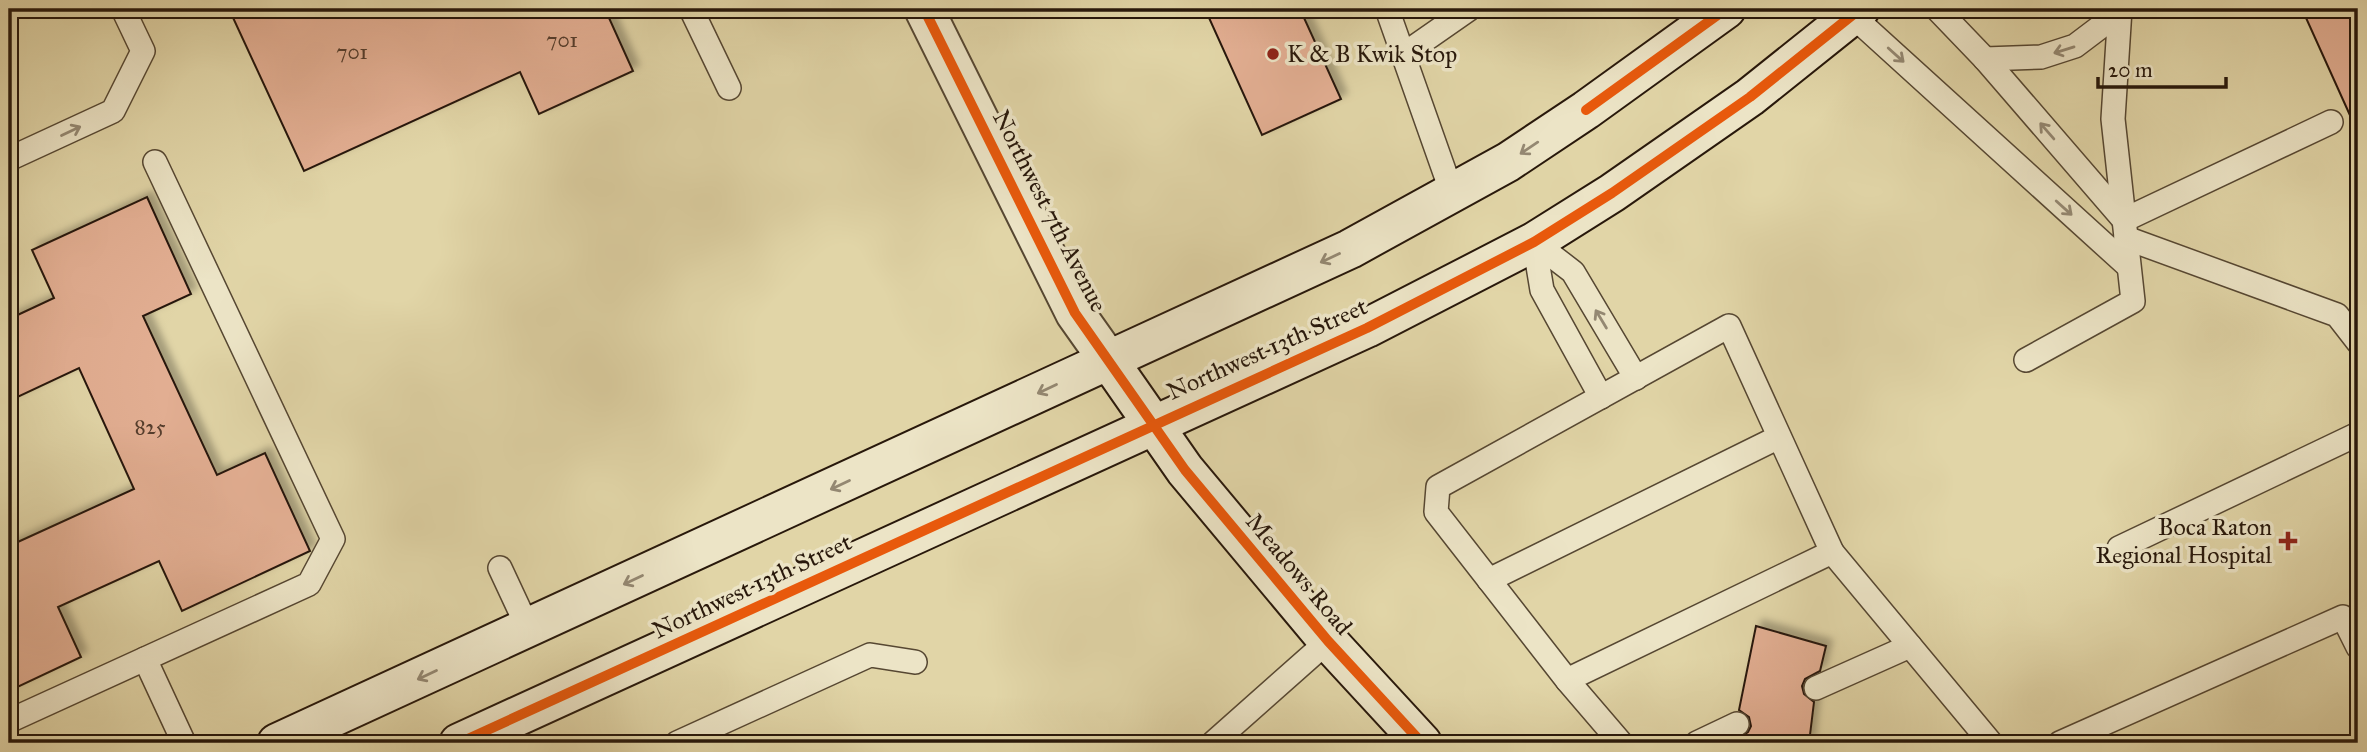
<svg xmlns="http://www.w3.org/2000/svg" width="2367" height="752" font-family="'IM FELL Great Primer',serif">
<style>
.building{fill:#e2ae92;stroke:#28180b;stroke-width:2;filter:url(#shadow)}
.lines{fill:none;stroke-linecap:round;stroke-linejoin:round}
.lane-casing{stroke:#564732;stroke-width:26}
.street-casing{stroke:#564732;stroke-width:42}
.secondary-casing{stroke:#28180b;stroke-width:42}
.lane{stroke:#ece4c6;stroke-width:23}
.street{stroke:#ece4c6;stroke-width:38}
.secondary{stroke:#ece4c6;stroke-width:38}
.cycleway-casing{stroke:#ece4c6;stroke-width:15}
.cycleway{stroke:#e8590c;stroke-width:10}
.oneway{stroke:#948872}
.poi-dot{fill:#8f2418;stroke:#ece4c6;stroke-width:2.5}
.labels{text-anchor:middle;stroke-width:7;stroke-linejoin:round;paint-order:stroke}
.number-label{font-size:21px;fill:#563e2d}
.poi-label{font-size:24px;fill:#28180b;stroke:#ece4c6;text-anchor:start}
.street-label{font-size:24px;fill:#28180b;stroke:#ece4c6}
</style>
<defs>
<filter id="shadow"><feDropShadow dx="6" dy="-6" stdDeviation="3.5" flood-color="#0004"/></filter>
</defs>
<rect width="100%" height="100%" fill="#e1d5a7"/>
<filter id="stains"><feTurbulence type="fractalNoise" baseFrequency=".00286" numOctaves="4"/><feColorMatrix values="0 0 0 0 .2 0 0 0 0 .09 0 0 0 0 .02 0 0 0 .5 -.17"/></filter>
<radialGradient id="worn" r=".72"><stop offset=".6" stop-color="#630" stop-opacity="0"/><stop offset="1" stop-color="#630" stop-opacity=".3"/></radialGradient>
<g class="building">
<polygon points="229,9 605,9 633,71 539,114 520,72 304,171"/>
<polygon points="1205,9 1300,9 1341,99 1262,135"/>
<polygon points="2302,9 2358,9 2358,133"/>
<polygon points="147,197 191,294 143,316 217,475 265,453 310,551 182,611 159,561 58,607 81,657 9,691 9,546 134,489 79,368 9,401 9,319 54,298 32,250"/>
<polygon points="1756,626 1826,646 1820,671 1805,679 1802,686 1804,694 1814,702 1809,743 1736,743 1736,740 1748,732 1751,726 1749,717 1739,710"/>
</g>
<g class="lines">
<defs>
<g id="lane">
<polyline points="691,9 729,88"/>
<polyline points="1387,9 1452,193"/>
<polyline points="1845,9 2128,266"/>
<polyline points="1937,9 1985,59 2124,220 2331,122"/>
<polyline points="1403,55 1469,9"/>
<polyline points="1985,59 2041,57 2075,46 2120,12"/>
<polyline points="9,159 113,111 143,51 123,9"/>
<polyline points="2126,238 2337,315 2358,342"/>
<polyline points="1534,242 1573,272 1636,378"/>
<polyline points="1534,242 1542,290 1601,397"/>
<polyline points="2026,360 2133,301 2113,119 2120,9"/>
<polyline points="2119,548 2358,434"/>
<polyline points="500,568 528,628"/>
<polyline points="1489,580 1779,437"/>
<polyline points="145,659 184,743"/>
<polyline points="1567,680 1436,512 1438,487 1729,326 1832,552"/>
<polyline points="1816,688 1910,646"/>
<polyline points="9,721 309,584 333,539 155,162"/>
<polyline points="677,743 870,655 915,662"/>
<polyline points="1213,743 1328,641"/>
<polyline points="1621,743 1567,680 1832,552 1991,743"/>
<polyline points="1697,743 1737,724"/>
<polyline points="2060,743 2343,617 2358,647"/>
</g>
<polyline id="street" points="924,9 1075,313 1109,361"/>
<g id="secondary">
<polyline points="1109,361 1185,470 1328,641 1422,743"/>
<polyline points="277,743 1350,249 1508,162 1586,110 1726,9"/>
<polyline points="459,743 1367,328 1534,242 1612,193 1750,97 1860,9"/>
</g>
</defs>
<use href="#lane" class="lane-casing"/>
<use href="#street" class="street-casing"/>
<use href="#secondary" class="secondary-casing"/>
<use href="#lane" class="lane"/>
<use href="#street" class="street"/>
<use href="#secondary" class="secondary"/>
<defs>
<g id="cycleway">
<polyline points="924,9 1075,313 1185,470 1328,641 1422,743"/>
<polyline points="1586,110 1726,9"/>
<polyline points="459,743 1367,328 1534,242 1612,193 1750,97 1860,9"/>
</g>
</defs>
<use href="#cycleway" class="cycleway-casing"/>
<use href="#cycleway" class="cycleway"/>
</g>
<defs><path id="oneway-shaft" d="M-6 0H5M1.5-3L5.5 0L1.5 3" fill="none" stroke-width="1.6" stroke-linecap="round" stroke-linejoin="round" transform="scale(1.75)"/></defs>
<g class="oneway">
<use href="#oneway-shaft" transform="translate(2064 50) rotate(163)"/>
<use href="#oneway-shaft" transform="translate(1896 55) rotate(42)"/>
<use href="#oneway-shaft" transform="translate(71 131) rotate(-25)"/>
<use href="#oneway-shaft" transform="translate(2047 131) rotate(-131)"/>
<use href="#oneway-shaft" transform="translate(1529 148) rotate(146)"/>
<use href="#oneway-shaft" transform="translate(2064 208) rotate(42)"/>
<use href="#oneway-shaft" transform="translate(1330 258) rotate(155)"/>
<use href="#oneway-shaft" transform="translate(1601 319) rotate(-121)"/>
<use href="#oneway-shaft" transform="translate(1047 389) rotate(155)"/>
<use href="#oneway-shaft" transform="translate(840 485) rotate(155)"/>
<use href="#oneway-shaft" transform="translate(633 580) rotate(155)"/>
<use href="#oneway-shaft" transform="translate(427 675) rotate(155)"/>
</g>
<g class="poi-dot">
<circle cx="1273" cy="54" r="7"/>
<path d="M2284.5 530.5h7v7h7v7h-7v7h-7v-7h-7v-7h7z"/>
</g>
<g class="labels">
<g class="number-label">
<text x="562" y="47">701</text>
<text x="352" y="59">701</text>
<text x="150" y="434">825</text>
</g>
<g class="poi-label">
<text x="1287" y="62">K &amp; B Kwik Stop</text>
<text x="2272" y="535" text-anchor="end">Boca Raton<tspan x="2272" dy="28">Regional Hospital</tspan></text>
</g>
<g class="street-label">
<text transform="translate(1050 211) rotate(63)" y="8">Northwest 7th Avenue</text>
<text transform="translate(1267 349) rotate(-24)" y="8">Northwest 13th Street</text>
<text transform="translate(1299 574) rotate(50)" y="8">Meadows Road</text>
<text transform="translate(752 586) rotate(-25)" y="8">Northwest 13th Street</text>
</g>
</g>
<rect width="2367" height="752" fill="none" stroke="#e1d5a7" stroke-width="35"/>
<rect x="10" y="10" width="2346" height="731" fill="none" stroke="#28180b" stroke-width="3.5"/>
<rect x="18" y="18" width="2332" height="717" fill="none" stroke="#28180b" stroke-width="2"/>
<path d="M2098 77v10h128v-10" fill="none" stroke="#28180b" stroke-width="3.5"/>
<text x="2108" y="77" font-size="21" fill="#28180b" stroke="#ece4c6" stroke-width="5" paint-order="stroke">20 m</text>
<rect width="100%" height="100%" filter="url(#stains)"/>
<rect width="100%" height="100%" fill="url(#worn)"/>
</svg>
